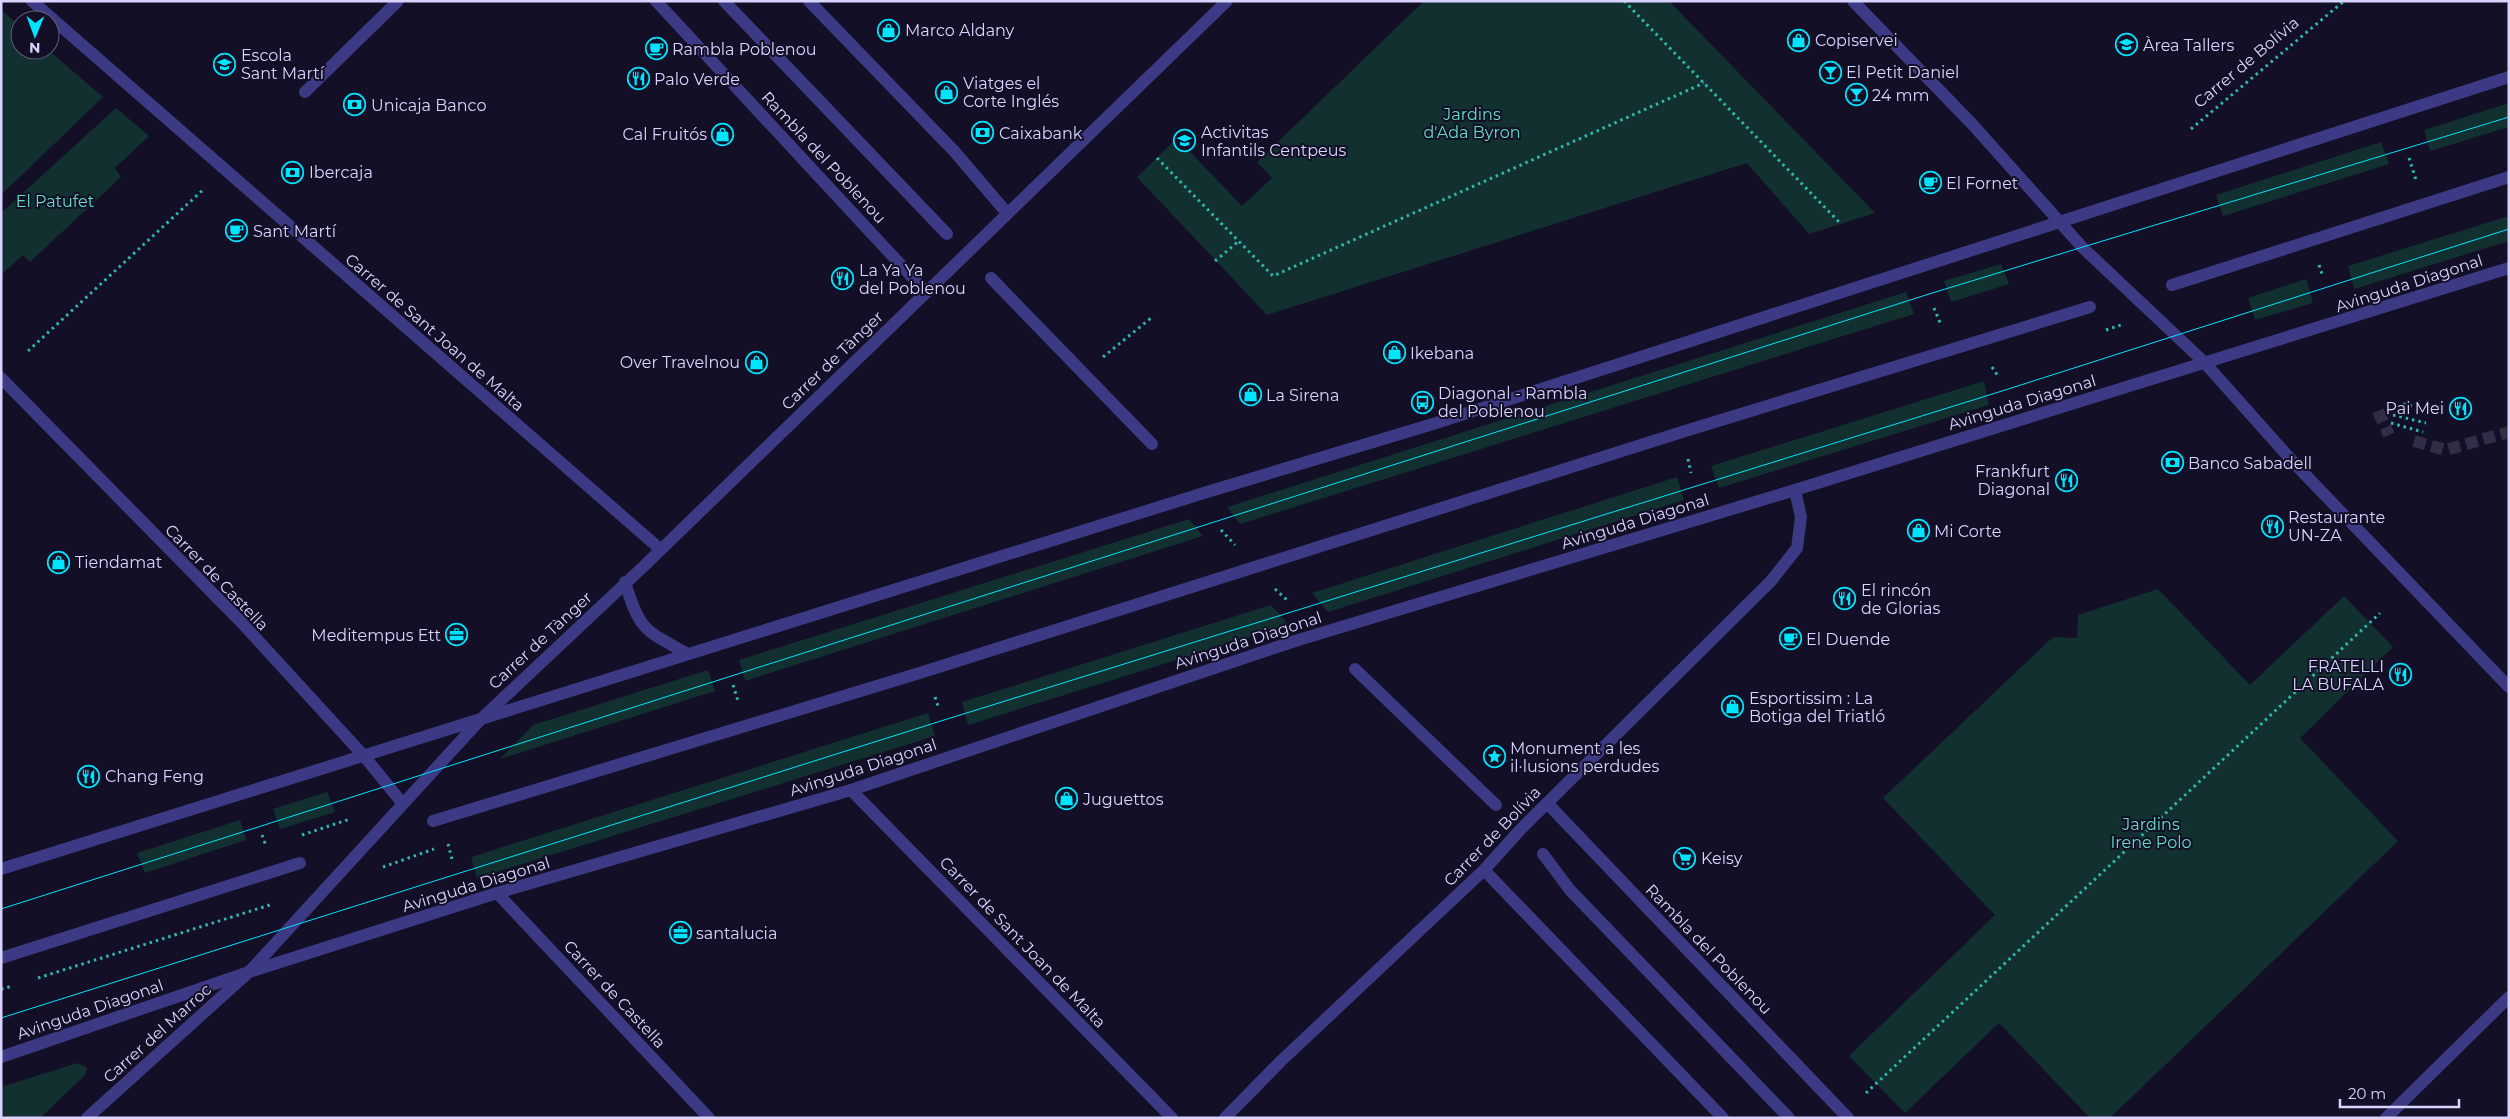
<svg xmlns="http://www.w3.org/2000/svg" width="2510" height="1119" font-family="Montserrat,sans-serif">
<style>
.green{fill:#12302f}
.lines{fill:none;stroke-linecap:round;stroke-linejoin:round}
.minor-tunnel{stroke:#312d47;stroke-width:12;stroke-dasharray:12 6;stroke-linecap:butt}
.path{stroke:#2fb8b0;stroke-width:3;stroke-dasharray:2.5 4;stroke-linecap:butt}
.minor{stroke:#3d3a85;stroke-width:12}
.tram{stroke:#00e5ff;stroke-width:1}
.labels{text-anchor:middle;stroke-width:4;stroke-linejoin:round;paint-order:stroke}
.poi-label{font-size:16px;fill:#d9d4ff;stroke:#130f26;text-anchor:start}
.street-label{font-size:16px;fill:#d9d4ff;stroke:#130f26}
.park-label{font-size:16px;fill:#5fe0c0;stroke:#130f26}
</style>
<rect width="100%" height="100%" fill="#130f26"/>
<g class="green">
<polygon points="1424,1 1669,1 1875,213 1809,234 1747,163 1267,315 1137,177 1177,138 1242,206 1272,178 1257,162"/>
<polygon points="1,10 20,26 20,50 48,50 103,97 1,195"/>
<polygon points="2509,103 2509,127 2430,151 2424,130"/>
<polygon points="116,108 149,136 115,168 121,177 30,262 23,255 1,275 1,213"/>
<polygon points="2381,142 2389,164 2223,216 2216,195"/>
<polygon points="2509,216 2509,241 2354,289 2348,266"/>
<polygon points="2001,264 2009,284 1951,302 1944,281"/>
<polygon points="2306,279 2313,303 2255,320 2248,298"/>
<polygon points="1906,292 1914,314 1240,524 1227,507"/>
<polygon points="1984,381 1989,405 1719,488 1711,466"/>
<polygon points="1677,477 1684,500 1328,612 1312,593"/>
<polygon points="1189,519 1203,536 745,681 739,660"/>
<polygon points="2158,589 2250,685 2344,596 2393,647 2300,738 2398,841 2110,1118 2090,1118 1999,1023 1905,1113 1849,1056 1995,915 1883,798 2053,637 2077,638 2078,615"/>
<polygon points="1271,605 1289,625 968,725 962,702"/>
<polygon points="708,670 715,691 500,759 533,725"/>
<polygon points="928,713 935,736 477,878 471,857"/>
<polygon points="327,792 335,812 280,829 273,809"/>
<polygon points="240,820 246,840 145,873 137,853"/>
<polygon points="78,1063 87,1068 85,1075 40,1118 1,1118 1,1087"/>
</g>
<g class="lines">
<g class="minor-tunnel">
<polyline points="2378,411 2389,435"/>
<polyline points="2414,441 2446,450 2509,432"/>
</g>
<g class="path">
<polyline points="1624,1 1841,224"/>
<polyline points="2191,129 2344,1"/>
<polyline points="1157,158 1273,276 1704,83"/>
<polyline points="2409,158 2416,180"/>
<polyline points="1215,261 1239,241"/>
<polyline points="2319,265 2322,274"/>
<polyline points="1934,308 1941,325"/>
<polyline points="2106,330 2124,324"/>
<polyline points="28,351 205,188"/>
<polyline points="1103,357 1151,318"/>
<polyline points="1992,367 1998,376"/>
<polyline points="2403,404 2420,408"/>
<polyline points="2393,415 2426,423"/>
<polyline points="2391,423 2423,432"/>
<polyline points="1688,459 1691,473"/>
<polyline points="1221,530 1235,545"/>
<polyline points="1275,589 1287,600"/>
<polyline points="733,685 738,701"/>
<polyline points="935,697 939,709"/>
<polyline points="262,835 266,846"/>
<polyline points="302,835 350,819"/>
<polyline points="448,844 453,863"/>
<polyline points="383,867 434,849"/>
<polyline points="38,978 273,904"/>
<polyline points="1,989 13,986"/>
<polyline points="1866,1093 2380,613"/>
</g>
<g class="minor">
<polyline points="32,1 660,549"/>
<polyline points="656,1 926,292"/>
<polyline points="724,1 947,234"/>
<polyline points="809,1 954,151 1007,213"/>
<polyline points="1853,1 1973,125 2082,247 2204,362 2294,463 2509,687"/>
<polyline points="305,92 398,1"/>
<polyline points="991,278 1152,444"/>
<polyline points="2172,285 2509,177"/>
<polyline points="1,378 242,623 364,756 403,804"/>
<path d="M625,582C640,632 645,630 688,654"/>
<polyline points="1355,669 1496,805"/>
<polyline points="851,790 1172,1118"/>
<polyline points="1547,803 1848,1118"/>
<polyline points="433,821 926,671 1682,432 2090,307"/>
<polyline points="1543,854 1570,890 1789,1118"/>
<polyline points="1,869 1207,492 1433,424 2509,77"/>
<polyline points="1484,870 1723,1118"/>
<polyline points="497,893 709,1118"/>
<polyline points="1,958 300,863"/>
<polyline points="1,1057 249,972 497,893 851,790 1295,641 1795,490 2509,268"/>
<polyline points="87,1118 249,972 480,720 644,566 1227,1"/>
<polyline points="1225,1118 1281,1061 1484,870 1520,830 1771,581 1797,548 1801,517 1795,490"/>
<polyline points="2386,1118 2509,997"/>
</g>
<g class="tram">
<polyline points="1,909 1929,294 2509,117"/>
<polyline points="1,1018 944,720 2002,391 2509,229"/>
</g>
</g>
<defs>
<symbol id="shop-ring" viewBox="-11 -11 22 22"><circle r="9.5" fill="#130f26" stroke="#00e5ff" stroke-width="1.5"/><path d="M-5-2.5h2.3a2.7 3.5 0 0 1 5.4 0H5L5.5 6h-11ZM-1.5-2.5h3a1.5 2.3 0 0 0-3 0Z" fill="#00e5ff"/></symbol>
<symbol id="university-ring" viewBox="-11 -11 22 22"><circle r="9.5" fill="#130f26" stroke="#00e5ff" stroke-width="1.5"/><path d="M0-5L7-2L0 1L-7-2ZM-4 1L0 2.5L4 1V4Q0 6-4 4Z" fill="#00e5ff"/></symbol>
<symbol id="cafe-ring" viewBox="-11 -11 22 22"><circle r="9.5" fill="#130f26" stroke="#00e5ff" stroke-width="1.5"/><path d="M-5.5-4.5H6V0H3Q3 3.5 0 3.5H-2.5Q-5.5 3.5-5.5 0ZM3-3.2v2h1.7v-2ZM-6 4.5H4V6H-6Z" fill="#00e5ff"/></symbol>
<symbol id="school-ring" viewBox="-11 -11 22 22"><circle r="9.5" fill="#130f26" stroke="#00e5ff" stroke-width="1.5"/><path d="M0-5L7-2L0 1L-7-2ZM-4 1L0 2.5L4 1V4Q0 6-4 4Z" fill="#00e5ff"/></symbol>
<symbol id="bar-ring" viewBox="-11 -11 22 22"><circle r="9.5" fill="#130f26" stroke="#00e5ff" stroke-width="1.5"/><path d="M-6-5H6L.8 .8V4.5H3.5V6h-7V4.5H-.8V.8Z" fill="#00e5ff"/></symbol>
<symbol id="restaurant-ring" viewBox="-11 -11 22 22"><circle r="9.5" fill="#130f26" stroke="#00e5ff" stroke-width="1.5"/><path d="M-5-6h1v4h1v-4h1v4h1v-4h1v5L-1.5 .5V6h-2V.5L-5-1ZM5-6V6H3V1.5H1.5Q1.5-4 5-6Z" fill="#00e5ff"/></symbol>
<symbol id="bank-ring" viewBox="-11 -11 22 22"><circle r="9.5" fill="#130f26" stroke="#00e5ff" stroke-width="1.5"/><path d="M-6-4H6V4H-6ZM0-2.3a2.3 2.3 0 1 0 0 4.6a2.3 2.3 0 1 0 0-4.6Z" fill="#00e5ff"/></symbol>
<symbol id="bus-ring" viewBox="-11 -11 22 22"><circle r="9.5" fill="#130f26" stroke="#00e5ff" stroke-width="1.5"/><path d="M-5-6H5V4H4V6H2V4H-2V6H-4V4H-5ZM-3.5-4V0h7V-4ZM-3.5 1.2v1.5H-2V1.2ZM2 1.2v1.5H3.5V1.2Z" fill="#00e5ff"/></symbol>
<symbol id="office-ring" viewBox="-11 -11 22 22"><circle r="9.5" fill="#130f26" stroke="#00e5ff" stroke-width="1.5"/><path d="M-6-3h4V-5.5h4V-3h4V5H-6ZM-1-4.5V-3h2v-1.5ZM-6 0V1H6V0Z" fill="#00e5ff"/></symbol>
<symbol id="sight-ring" viewBox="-11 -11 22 22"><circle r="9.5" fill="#130f26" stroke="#00e5ff" stroke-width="1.5"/><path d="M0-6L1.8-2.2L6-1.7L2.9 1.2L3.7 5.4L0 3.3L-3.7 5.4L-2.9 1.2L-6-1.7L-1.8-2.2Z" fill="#00e5ff"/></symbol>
<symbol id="supermarket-ring" viewBox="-11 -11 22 22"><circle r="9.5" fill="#130f26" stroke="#00e5ff" stroke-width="1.5"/><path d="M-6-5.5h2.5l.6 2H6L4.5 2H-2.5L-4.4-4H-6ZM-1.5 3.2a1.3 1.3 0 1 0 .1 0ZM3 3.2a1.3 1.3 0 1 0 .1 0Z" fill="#00e5ff"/></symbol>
</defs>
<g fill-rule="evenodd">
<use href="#shop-ring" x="876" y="18" width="25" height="25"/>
<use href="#shop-ring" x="1786" y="28" width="25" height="25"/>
<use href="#university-ring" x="2114" y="32" width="25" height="25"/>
<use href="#cafe-ring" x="644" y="36" width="25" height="25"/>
<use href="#school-ring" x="212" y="52" width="25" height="25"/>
<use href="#bar-ring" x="1818" y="60" width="25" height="25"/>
<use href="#restaurant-ring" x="626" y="66" width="25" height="25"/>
<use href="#shop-ring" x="934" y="80" width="25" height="25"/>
<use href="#bar-ring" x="1844" y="82" width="25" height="25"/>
<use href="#bank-ring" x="342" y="92" width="25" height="25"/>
<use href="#bank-ring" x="970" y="120" width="25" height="25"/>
<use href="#shop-ring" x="710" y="122" width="25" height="25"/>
<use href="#school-ring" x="1172" y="128" width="25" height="25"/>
<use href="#bank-ring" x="280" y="160" width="25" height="25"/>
<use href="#cafe-ring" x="1918" y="170" width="25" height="25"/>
<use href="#cafe-ring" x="224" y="218" width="25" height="25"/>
<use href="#restaurant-ring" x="830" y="266" width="25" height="25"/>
<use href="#shop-ring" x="1382" y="340" width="25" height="25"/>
<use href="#shop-ring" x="744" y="350" width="25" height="25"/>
<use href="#shop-ring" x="1238" y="382" width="25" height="25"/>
<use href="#bus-ring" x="1410" y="390" width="25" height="25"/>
<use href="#restaurant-ring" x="2448" y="396" width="25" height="25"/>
<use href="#bank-ring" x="2160" y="450" width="25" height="25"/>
<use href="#restaurant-ring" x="2054" y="468" width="25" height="25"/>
<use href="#restaurant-ring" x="2260" y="514" width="25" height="25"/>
<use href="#shop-ring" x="1906" y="518" width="25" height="25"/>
<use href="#shop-ring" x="46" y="550" width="25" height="25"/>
<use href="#restaurant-ring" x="1832" y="586" width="25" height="25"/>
<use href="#office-ring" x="444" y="622" width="25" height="25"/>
<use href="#cafe-ring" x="1778" y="626" width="25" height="25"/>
<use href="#restaurant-ring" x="2388" y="662" width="25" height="25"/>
<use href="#shop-ring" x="1720" y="694" width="25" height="25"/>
<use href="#sight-ring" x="1482" y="744" width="25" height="25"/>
<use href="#restaurant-ring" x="76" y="764" width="25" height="25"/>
<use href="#shop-ring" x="1054" y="786" width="25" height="25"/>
<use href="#supermarket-ring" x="1672" y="846" width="25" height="25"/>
<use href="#office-ring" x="668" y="920" width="25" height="25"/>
</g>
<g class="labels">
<g class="poi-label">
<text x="905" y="36">Marco Aldany</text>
<text x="1815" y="46">Copiservei</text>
<text x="2143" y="51">Àrea Tallers</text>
<text x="672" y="55">Rambla Poblenou</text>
<text x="241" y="61">Escola<tspan x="241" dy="18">Sant Martí</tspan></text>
<text x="1846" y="78">El Petit Daniel</text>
<text x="654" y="85">Palo Verde</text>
<text x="963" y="89">Viatges el<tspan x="963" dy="18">Corte Inglés</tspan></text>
<text x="1872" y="101">24 mm</text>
<text x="371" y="111">Unicaja Banco</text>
<text x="1201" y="138">Activitas<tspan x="1201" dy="18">Infantils Centpeus</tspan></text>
<text x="999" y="139">Caixabank</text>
<text x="707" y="140" text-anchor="end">Cal Fruitós</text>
<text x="309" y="178">Ibercaja</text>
<text x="1946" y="189">El Fornet</text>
<text x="253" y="237">Sant Martí</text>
<text x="859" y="276">La Ya Ya<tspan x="859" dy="18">del Poblenou</tspan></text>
<text x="1410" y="359">Ikebana</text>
<text x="740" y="368" text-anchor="end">Over Travelnou</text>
<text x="1438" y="399">Diagonal - Rambla<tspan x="1438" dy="18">del Poblenou</tspan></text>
<text x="1266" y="401">La Sirena</text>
<text x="2444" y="414" text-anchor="end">Pai Mei</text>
<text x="2188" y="469">Banco Sabadell</text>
<text x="2050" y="477" text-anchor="end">Frankfurt<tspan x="2050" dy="18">Diagonal</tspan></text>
<text x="2288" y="523">Restaurante<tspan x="2288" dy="18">UN-ZA</tspan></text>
<text x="1934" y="537">Mi Corte</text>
<text x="75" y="568">Tiendamat</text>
<text x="1861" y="596">El rincón<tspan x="1861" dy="18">de Glorias</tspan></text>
<text x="441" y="641" text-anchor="end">Meditempus Ett</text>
<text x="1806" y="645">El Duende</text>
<text x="2384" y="672" text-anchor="end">FRATELLI<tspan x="2384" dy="18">LA BUFALA</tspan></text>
<text x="1749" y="704">Esportissim : La<tspan x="1749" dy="18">Botiga del Triatló</tspan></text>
<text x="1510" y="754">Monument a les<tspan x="1510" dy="18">il·lusions perdudes</tspan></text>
<text x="105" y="782">Chang Feng</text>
<text x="1083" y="805">Juguettos</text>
<text x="1701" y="864">Keisy</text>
<text x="696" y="939">santalucia</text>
</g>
<g class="street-label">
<text transform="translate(2246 62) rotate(-40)" y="6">Carrer de Bolívia</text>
<text transform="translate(824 157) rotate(47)" y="6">Rambla del Poblenou</text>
<text transform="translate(2409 283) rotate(-18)" y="6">Avinguda Diagonal</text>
<text transform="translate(435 332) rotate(41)" y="6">Carrer de Sant Joan de Malta</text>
<text transform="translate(832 360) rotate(-44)" y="6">Carrer de Tànger</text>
<text transform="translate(2022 402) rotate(-17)" y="6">Avinguda Diagonal</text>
<text transform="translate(1635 521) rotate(-17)" y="6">Avinguda Diagonal</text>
<text transform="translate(217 577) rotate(46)" y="6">Carrer de Castella</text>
<text transform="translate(540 640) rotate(-43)" y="6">Carrer de Tànger</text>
<text transform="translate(1248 640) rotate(-18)" y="6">Avinguda Diagonal</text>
<text transform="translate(863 767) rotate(-18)" y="6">Avinguda Diagonal</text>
<text transform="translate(1492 836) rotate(-46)" y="6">Carrer de Bolívia</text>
<text transform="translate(476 884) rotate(-17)" y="6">Avinguda Diagonal</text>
<text transform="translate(1023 942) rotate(46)" y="6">Carrer de Sant Joan de Malta</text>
<text transform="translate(1709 949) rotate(46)" y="6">Rambla del Poblenou</text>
<text transform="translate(615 994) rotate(47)" y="6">Carrer de Castella</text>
<text transform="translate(90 1009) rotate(-19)" y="6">Avinguda Diagonal</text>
<text transform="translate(157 1033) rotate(-42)" y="6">Carrer del Marroc</text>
</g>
<g class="park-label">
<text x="1472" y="120">Jardins<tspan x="1472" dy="18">d'Ada Byron</tspan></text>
<text x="55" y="207">El Patufet</text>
<text x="2151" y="830">Jardins<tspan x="2151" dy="18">Irene Polo</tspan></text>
</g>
</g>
<rect width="2510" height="1119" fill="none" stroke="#d9d4ff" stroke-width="5"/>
<g transform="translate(35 35) rotate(181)"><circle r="24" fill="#130f26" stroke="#625e7d"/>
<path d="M0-4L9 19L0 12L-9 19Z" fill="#00e5ff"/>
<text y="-8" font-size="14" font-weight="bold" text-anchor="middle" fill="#d9d4ff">N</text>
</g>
<path d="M2340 1099v8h119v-8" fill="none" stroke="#d9d4ff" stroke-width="2.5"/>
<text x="2348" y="1099" font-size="15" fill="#d9d4ff" stroke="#130f26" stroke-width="4" paint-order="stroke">20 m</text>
</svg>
